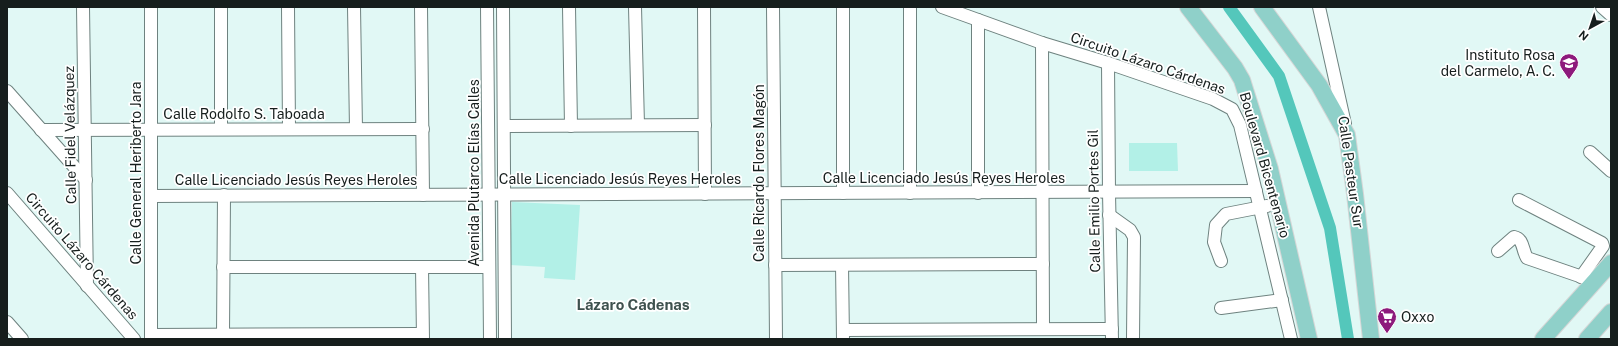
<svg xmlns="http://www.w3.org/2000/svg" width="1618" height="346" font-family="'Public Sans',sans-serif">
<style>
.green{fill:#b2f0e7}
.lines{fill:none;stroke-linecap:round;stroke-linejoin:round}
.canal{stroke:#54c7bb;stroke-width:12}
.minor-casing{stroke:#6e827f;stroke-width:14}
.major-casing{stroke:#d5d6d6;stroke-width:18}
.minor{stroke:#fff;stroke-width:12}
.major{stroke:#8fd0c9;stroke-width:16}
.labels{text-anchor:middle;stroke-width:3.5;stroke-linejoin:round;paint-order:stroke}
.poi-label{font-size:14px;fill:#161e1d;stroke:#fff;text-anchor:end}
.street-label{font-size:14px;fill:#161e1d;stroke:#fff}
.neighbourhood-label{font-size:15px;font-weight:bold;fill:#3e514e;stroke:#fff}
</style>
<rect width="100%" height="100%" fill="#e1f8f5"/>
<g class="green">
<polygon points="1129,143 1177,143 1178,171 1129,171"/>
<polygon points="512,202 580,205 575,280 544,278 545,267 510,265"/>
</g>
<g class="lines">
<polyline class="canal" points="1229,7 1279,76 1330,228 1348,339"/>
<defs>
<g id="minor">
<polyline points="83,7 87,286"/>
<polyline points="151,7 151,339"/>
<polyline points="221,7 221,129"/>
<polyline points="288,7 289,129"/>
<polyline points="354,7 356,129"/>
<polyline points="421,7 423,195"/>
<polyline points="487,7 490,339"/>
<polyline points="503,7 505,339"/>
<polyline points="569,7 571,126"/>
<polyline points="635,7 638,125"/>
<polyline points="704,7 705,194"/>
<polyline points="773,7 776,339"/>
<polyline points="843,7 843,193"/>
<polyline points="942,7 1042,43 1108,63 1213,99 1232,109 1240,125 1291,339"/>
<polyline points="1319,7 1345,124"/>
<polyline points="1602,7 1611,15"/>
<polyline points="978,20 978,193"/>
<polyline points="1042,43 1043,329"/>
<polyline points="1108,63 1109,193 1112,339"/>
<polyline points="7,91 86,180"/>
<polyline points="504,126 705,125"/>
<polyline points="41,130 423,129"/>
<polyline points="1590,152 1611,171"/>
<polyline points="7,193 134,339"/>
<polyline points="910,193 910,7"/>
<polyline points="151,196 1256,191"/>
<polyline points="1519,200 1602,243 1603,246 1581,277"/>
<polyline points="1109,215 1130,230 1134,237 1133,339"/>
<path d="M1498,251L1514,237C1524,239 1522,250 1527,258L1588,279"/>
<polyline points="1221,261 1214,242 1216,225 1226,214 1267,206"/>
<polyline points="775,265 1043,264"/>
<polyline points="842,265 843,339"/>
<polyline points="223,267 489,267"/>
<polyline points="422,267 423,339"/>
<polyline points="1221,308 1282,300"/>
<polyline points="7,322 22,339"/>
<polyline points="843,330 1112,329"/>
<polyline points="151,335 422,334"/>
<polyline points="223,335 224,195"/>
</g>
<g id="major">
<polyline points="1188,7 1235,68 1242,80 1270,169 1309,339"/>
<polyline points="1262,7 1319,85 1347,135 1355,194 1371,339"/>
<polyline points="1543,339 1611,263"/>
<polyline points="1587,339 1611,312"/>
</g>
</defs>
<use href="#minor" class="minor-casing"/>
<use href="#major" class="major-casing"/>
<use href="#minor" class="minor"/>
<use href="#major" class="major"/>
</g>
<defs>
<symbol id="school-pin" viewBox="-11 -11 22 30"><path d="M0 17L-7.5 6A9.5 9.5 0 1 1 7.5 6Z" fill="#8d1a7c" stroke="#fff"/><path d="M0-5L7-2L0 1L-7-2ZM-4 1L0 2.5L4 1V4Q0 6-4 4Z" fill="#fff"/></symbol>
<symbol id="supermarket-pin" viewBox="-11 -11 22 30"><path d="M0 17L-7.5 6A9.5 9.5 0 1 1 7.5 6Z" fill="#8d1a7c" stroke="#fff"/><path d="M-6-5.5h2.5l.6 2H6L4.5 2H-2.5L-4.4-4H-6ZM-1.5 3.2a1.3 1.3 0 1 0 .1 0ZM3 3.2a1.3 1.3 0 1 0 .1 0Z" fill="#fff"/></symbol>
</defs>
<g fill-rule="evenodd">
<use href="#school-pin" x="1558" y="52" width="22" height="30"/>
<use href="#supermarket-pin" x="1376" y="306" width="22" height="30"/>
</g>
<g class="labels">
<g class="poi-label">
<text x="1555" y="60">Instituto Rosa<tspan x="1555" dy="16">del Carmelo, A. C.</tspan></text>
<text x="1401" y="322" text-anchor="start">Oxxo</text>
</g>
<g class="street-label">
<text transform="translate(1148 63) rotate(19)" y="5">Circuito Lázaro Cárdenas</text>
<text x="244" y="119">Calle Rodolfo S. Taboada</text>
<text transform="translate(70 135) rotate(-91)" y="5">Calle Fidel Velázquez</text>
<text transform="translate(1265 165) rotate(74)" y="5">Boulevard Bicentenario</text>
<text transform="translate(1351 172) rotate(82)" y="5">Calle Pasteur Sur</text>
<text transform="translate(136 173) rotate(-90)" y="5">Calle General Heriberto Jara</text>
<text transform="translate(474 173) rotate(-90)" y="5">Avenida Plutarco Elías Calles</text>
<text transform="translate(759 173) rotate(-90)" y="5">Calle Ricardo Flores Magón</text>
<text x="944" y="183">Calle Licenciado Jesús Reyes Heroles</text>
<text x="620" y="184">Calle Licenciado Jesús Reyes Heroles</text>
<text x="296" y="185">Calle Licenciado Jesús Reyes Heroles</text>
<text transform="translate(1094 201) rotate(-91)" y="5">Calle Emilio Portes Gil</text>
<text transform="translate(82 256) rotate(49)" y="5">Circuito Lázaro Cárdenas</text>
</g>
<g class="neighbourhood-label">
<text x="633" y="310">Lázaro Cádenas</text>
</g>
</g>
<rect width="1618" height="346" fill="none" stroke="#161e1d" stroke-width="16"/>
<g transform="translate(1590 28) rotate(220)" stroke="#ffffff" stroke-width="3" paint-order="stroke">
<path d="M0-3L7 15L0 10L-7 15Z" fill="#161e1d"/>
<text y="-6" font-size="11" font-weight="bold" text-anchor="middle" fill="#161e1d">N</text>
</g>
</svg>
